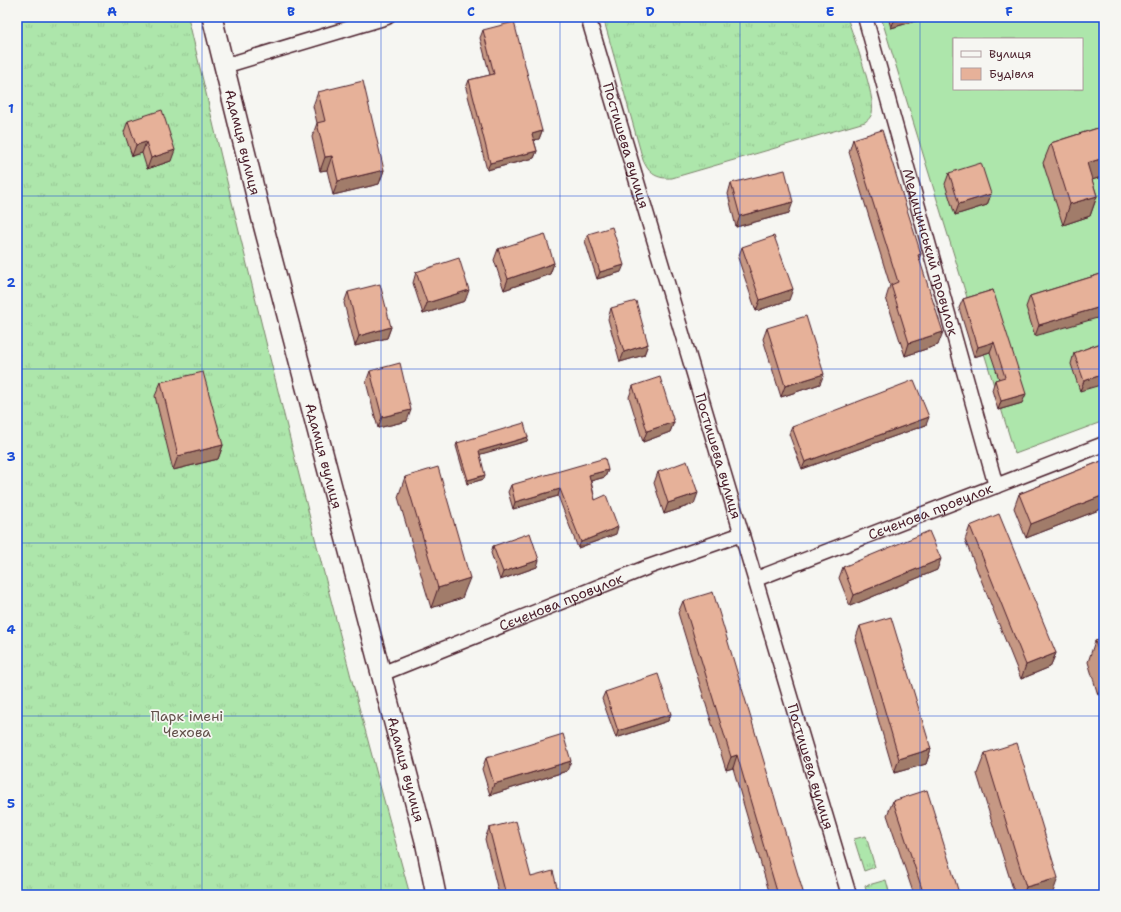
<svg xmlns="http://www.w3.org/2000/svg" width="1121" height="912" font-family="'Shantell Sans',sans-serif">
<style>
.grass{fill:url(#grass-tufts);stroke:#7c826b}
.garden{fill:#ade6ab;stroke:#7c826b;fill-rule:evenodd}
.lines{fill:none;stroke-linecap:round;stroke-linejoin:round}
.street-casing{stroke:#4a1f2b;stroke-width:17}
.secondary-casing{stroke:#4a1f2b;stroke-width:22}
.street{stroke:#f6f6f2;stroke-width:14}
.secondary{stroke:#f6f6f2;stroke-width:19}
.wall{fill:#c69884;stroke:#4a1f2b}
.shaded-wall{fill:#a17c6b;stroke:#4a1f2b}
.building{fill:#e6b199;stroke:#4a1f2b}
.grid{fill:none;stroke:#1d4ed8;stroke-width:1;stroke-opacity:0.55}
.labels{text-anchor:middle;stroke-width:3.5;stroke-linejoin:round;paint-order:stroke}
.street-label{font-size:14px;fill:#4a1f2b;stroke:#f6f6f2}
.park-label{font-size:14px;fill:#63514b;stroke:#f6f6f2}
.neatline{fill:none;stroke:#1d4ed8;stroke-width:1.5}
.grid-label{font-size:13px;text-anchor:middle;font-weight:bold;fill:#1d4ed8}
</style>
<defs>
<pattern id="grass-tufts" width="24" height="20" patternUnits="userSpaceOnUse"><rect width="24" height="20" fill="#ade6ab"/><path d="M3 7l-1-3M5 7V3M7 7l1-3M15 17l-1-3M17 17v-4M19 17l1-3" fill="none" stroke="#96c593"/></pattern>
</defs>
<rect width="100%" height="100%" fill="#f6f6f2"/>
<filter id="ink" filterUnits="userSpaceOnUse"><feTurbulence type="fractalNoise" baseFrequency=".025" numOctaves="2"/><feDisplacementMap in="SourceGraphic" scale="8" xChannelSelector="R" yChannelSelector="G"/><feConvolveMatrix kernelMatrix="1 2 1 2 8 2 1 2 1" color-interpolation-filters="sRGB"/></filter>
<g filter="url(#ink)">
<g class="grass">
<path d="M17,17H188C257,311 329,604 410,895H17Z"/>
<path d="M603,17H847C853,36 876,96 872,113C871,117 868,120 865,122L672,178C657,179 649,174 643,160Z"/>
<polygon points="866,836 875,867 864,871 854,839"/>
<polygon points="886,880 890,895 867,895 865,886"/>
</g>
<path class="garden" d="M881,17H1104V421L1015,454ZM954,39H1082V89H954Z"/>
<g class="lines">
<defs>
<g id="street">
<path id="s1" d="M588,17L849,895"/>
<path id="s2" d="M865,17L996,486"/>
<polyline points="224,66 387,17"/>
<path id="s3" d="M756,579L1104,444"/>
<path id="s4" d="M381,674L648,567L742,534"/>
</g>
<g id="secondary">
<path id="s5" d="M212,17L263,224L425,841L436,895"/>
</g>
</defs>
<use href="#street" class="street-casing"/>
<use href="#secondary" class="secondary-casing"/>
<use href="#street" class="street"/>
<use href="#secondary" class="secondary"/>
</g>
<g class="wall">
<polygon points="888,17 929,17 891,28"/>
<polygon points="483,30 542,131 539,139 534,140 537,151 534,158 487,170 466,88 469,80 490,75 480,38"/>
<polygon points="318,92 384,170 379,184 333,195 327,170 320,171 312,137 317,123 313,106"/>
<polygon points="128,121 171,161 147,169 142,153 132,156 124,132"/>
<polygon points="1104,126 1104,176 1092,180 1097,196 1090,216 1063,225 1043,163 1051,143"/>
<polygon points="853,139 921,254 919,259 938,345 905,356 886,298 890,285 849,152"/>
<polygon points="949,173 991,194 987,205 955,215 945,184"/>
<polygon points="731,183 789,213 736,227 728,194"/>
<polygon points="588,234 621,272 597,279 585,241"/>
<polygon points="742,247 789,300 756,311 738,258"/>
<polygon points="498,249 554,263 550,274 504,290 494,260"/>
<polygon points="416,272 465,301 423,314 413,283"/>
<polygon points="1104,273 1035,336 1026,307 1030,296"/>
<polygon points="993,290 1022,403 998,410 992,390 995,380 999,379 990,352 974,357 959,308 963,299"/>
<polygon points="348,292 391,327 387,338 355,346 344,303"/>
<polygon points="611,308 648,344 644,355 620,362 608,319"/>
<polygon points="767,328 820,384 781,397 763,339"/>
<polygon points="1104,342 1080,391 1071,364 1074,353"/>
<polygon points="370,371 407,421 378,428 366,382"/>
<polygon points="161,382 223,445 218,459 173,470 155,396"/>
<polygon points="633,386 674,422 670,432 643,442 629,397"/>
<polygon points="926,425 802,469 789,434 792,427"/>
<polygon points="528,437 527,441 480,454 484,479 467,484 456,446 457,443"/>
<polygon points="1104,460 1104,508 1026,538 1014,508 1019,494"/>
<polygon points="608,470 605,477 591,481 595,500 616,534 578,548 558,496 513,509 508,492 511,485"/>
<polygon points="658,472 694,504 664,514 654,483"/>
<polygon points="405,477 462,598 431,608 398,497"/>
<polygon points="970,526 1056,653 1050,667 1021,679 965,540"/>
<polygon points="493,546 537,567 500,580 491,553"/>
<polygon points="843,567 937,570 850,606 839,578"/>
<polygon points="683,601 804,895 770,895 733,768 726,770 678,613"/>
<polygon points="860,626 931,749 926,764 894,773 855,640"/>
<polygon points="1104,639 1104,693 1098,695 1088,662 1095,641"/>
<polygon points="605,692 671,714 668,721 616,738 602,699"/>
<polygon points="985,753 1052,895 1015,895 977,774"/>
<polygon points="486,758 567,771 490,795 482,769"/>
<polygon points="893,801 959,893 959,895 914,895 887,815"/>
<polygon points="489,828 531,877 559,895 499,895 485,839"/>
</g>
<g class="shaded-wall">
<polygon points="907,17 929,17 891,28 894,21"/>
<polygon points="542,131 539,139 530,141 532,134"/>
<polygon points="146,142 142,153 132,156 136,145"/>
<polygon points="175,150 171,161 147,169 151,158"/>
<polygon points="537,151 534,158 487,170 490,163"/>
<polygon points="332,156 327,170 320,171 325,157"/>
<polygon points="1104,158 1104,176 1080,184 1087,163"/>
<polygon points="384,170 379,184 333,195 338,181"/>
<polygon points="991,194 987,205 955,215 959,204"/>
<polygon points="1097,196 1090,216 1063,225 1070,204"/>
<polygon points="793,202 789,213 736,227 740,216"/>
<polygon points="554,263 550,274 504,290 508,279"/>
<polygon points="624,265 621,272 597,279 600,272"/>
<polygon points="793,289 789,300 756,311 760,300"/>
<polygon points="469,290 465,301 423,314 427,303"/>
<polygon points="1104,306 1104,316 1035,336 1039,325"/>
<polygon points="391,327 387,338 355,346 359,336"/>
<polygon points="943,332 938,345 905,356 909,343"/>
<polygon points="994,342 990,352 974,357 978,347"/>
<polygon points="648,344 644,355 620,362 624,352"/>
<polygon points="824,374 820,384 781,397 785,386"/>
<polygon points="1104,374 1104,384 1080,391 1084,381"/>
<polygon points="1026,394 1022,403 998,410 1001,401"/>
<polygon points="411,410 407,421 378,428 382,417"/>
<polygon points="929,417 926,425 802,469 805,462"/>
<polygon points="674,422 670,432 643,442 647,431"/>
<polygon points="528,437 527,441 478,455 479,451"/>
<polygon points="223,445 218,459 173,470 178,456"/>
<polygon points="608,470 605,477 587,482 589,475"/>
<polygon points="485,475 484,479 467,484 468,480"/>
<polygon points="560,489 558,496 513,509 515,502"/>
<polygon points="698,493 694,504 664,514 668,503"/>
<polygon points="1104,495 1104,508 1026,538 1031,524"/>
<polygon points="618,527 616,534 578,548 581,542"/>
<polygon points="941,559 937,570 850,606 854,595"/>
<polygon points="539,560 537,567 500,580 503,572"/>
<polygon points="470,578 462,598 431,608 438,588"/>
<polygon points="1056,653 1050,667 1021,679 1026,665"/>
<polygon points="1104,679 1104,693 1098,695"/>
<polygon points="671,714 668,721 616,738 618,731"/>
<polygon points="931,749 926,764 894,773 899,759"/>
<polygon points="737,755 733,768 726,770 731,757"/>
<polygon points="571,761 567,771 490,795 494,784"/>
<polygon points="1058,878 1052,895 1023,895 1026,887"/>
</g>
<g class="building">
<polygon points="893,17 907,17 894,21"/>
<polygon points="514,22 542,131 532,134 537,151 490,163 469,80 494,74 483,30"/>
<polygon points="363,81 384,170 338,181 332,156 325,157 317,123 325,121 318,92"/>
<polygon points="162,110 175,150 151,158 146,142 136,145 128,121"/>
<polygon points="1104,126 1104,158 1087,163 1097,196 1070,204 1051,143"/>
<polygon points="882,130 921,254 918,255 943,332 909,343 891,285 898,282 853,139"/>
<polygon points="981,163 991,194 959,204 949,173"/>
<polygon points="785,170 793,202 740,216 731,183"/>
<polygon points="612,227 624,265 600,272 588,234"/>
<polygon points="545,234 554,263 508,279 498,249"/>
<polygon points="774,236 793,289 760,300 742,247"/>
<polygon points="459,258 469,290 427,303 416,272"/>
<polygon points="1104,273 1104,306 1039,325 1030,296"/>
<polygon points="380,284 391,327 359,336 348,292"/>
<polygon points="993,290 1026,394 1001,401 995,380 1005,377 994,342 978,347 963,299"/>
<polygon points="636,301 648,344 624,352 611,308"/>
<polygon points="806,316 824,374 785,386 767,328"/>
<polygon points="1104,342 1104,374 1084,381 1074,353"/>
<polygon points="400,363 411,410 382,417 370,371"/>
<polygon points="203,372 223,445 178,456 161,382"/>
<polygon points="660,377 674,422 647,431 633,386"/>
<polygon points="914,380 929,417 805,462 792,427"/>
<polygon points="524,423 528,437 479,451 485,475 468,480 457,443"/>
<polygon points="605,458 608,470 589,475 595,500 606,495 618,527 581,542 560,489 515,502 511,485"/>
<polygon points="1104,460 1104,495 1031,524 1019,494"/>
<polygon points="687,461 698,493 668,503 658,472"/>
<polygon points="438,467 470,578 438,588 405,477"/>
<polygon points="999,514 1056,653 1026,665 970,526"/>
<polygon points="929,531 941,559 854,595 843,567"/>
<polygon points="530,533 539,560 503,572 493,546"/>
<polygon points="713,592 804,895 778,895 737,755 731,757 683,601"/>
<polygon points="891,617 931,749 899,759 860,626"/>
<polygon points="1104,639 1104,669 1095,641"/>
<polygon points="658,674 671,714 618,731 605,692"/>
<polygon points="563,734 571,761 494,784 486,758"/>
<polygon points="1017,743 1058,878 1026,887 985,753"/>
<polygon points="927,790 959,893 953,895 924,895 893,801"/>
<polygon points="516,821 531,877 553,871 559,895 506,895 489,828"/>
</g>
</g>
<path class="grid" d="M202,17V895M381,17V895M560,17V895M740,17V895M920,17V895M17,196H1104M17,369H1104M17,543H1104M17,716H1104"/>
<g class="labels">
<g class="street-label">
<text dy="5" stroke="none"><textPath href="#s5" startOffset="129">Адамця вулиця</textPath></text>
<text dy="5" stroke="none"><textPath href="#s1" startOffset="134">Постишева вулиця</textPath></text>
<text dy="5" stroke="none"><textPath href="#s2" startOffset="244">Медицинський провулок</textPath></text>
<text dy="5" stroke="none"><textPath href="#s5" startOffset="453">Адамця вулиця</textPath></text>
<text dy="5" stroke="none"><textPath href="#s1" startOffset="458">Постишева вулиця</textPath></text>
<text dy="5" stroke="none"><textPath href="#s3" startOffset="187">Сєченова провулок</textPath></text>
<text dy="5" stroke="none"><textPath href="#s4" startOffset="194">Сєченова провулок</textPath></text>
<text dy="5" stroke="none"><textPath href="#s1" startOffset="782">Постишева вулиця</textPath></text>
<text dy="5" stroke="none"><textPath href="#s5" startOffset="777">Адамця вулиця</textPath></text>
</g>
<g class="park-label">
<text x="187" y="721">Парк імені<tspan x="187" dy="16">Чехова</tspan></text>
</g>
</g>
<rect width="1121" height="912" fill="none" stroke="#f6f6f2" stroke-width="44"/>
<rect x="953" y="38" width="130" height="52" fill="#f6f6f2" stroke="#b1a0a2"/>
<rect x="961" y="51" width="20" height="6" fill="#f6f6f2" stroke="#b1a0a2"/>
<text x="989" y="58" font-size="12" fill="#4a1f2b">Вулиця</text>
<rect x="961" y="68" width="20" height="12" fill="#e6b199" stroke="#b1a0a2"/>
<text x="989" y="78" font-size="12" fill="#4a1f2b">Будівля</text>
<rect x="22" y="22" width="1077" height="868" class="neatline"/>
<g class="grid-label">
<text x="112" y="16">A</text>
<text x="291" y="16">B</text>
<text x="471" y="16">C</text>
<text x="650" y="16">D</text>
<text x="830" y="16">E</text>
<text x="1009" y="16">F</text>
<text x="11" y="113">1</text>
<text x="11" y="287">2</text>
<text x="11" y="461">3</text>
<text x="11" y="634">4</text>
<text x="11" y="808">5</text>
</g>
</svg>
